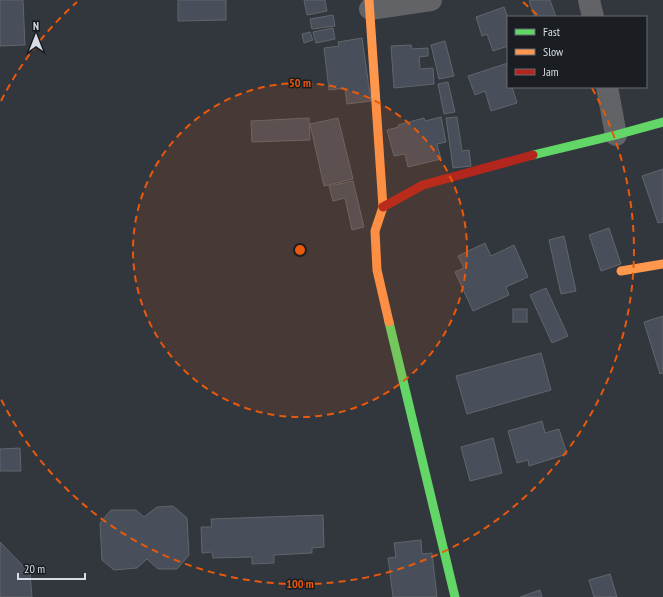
<svg xmlns="http://www.w3.org/2000/svg" width="663" height="597" font-family="'PT Sans Narrow',sans-serif">
<style>
.building{fill:#494f5a;stroke:#62656b}
.lines{fill:none;stroke-linecap:round;stroke-linejoin:round}
.street{stroke:#626366;stroke-width:22}
.fast{stroke:#63d668;stroke-width:9}
.slow{stroke:#ff974d;stroke-width:9}
.jam{stroke:#b3261e;stroke-width:9}
.ring{fill:none;stroke:#e8590c;stroke-width:2;stroke-dasharray:7 5}
.centre{fill:#e8590c;stroke:#1a1d22;stroke-width:2}
.ring-label{font-size:12px;text-anchor:middle;font-weight:bold;fill:#e8590c;stroke:#1a1d22;stroke-width:3;stroke-linejoin:round;paint-order:stroke}
</style>
<rect width="100%" height="100%" fill="#32363d"/>
<g class="building">
<polygon points="0,0 23,0 25,45 0,46"/>
<polygon points="178,0 226,0 226,20 178,21"/>
<polygon points="304,0 325,0 327,11 307,15"/>
<polygon points="533,0 550,0 556,17 535,17 529,1"/>
<polygon points="504,7 508,18 508,46 493,51 487,34 482,36 476,17"/>
<polygon points="333,15 335,26 312,29 310,19"/>
<polygon points="333,28 335,39 316,43 313,32"/>
<polygon points="310,32 313,40 304,43 302,34"/>
<polygon points="362,38 371,101 347,104 345,88 329,90 324,48 339,46 338,42"/>
<polygon points="445,41 454,76 439,79 431,45"/>
<polygon points="411,45 412,49 428,48 428,56 419,57 420,69 433,68 434,84 394,88 391,46"/>
<polygon points="508,63 508,87 512,87 517,103 491,111 485,91 475,95 468,76"/>
<polygon points="448,82 455,112 444,114 438,84"/>
<polygon points="441,117 446,142 437,144 441,159 408,167 405,154 394,156 387,130 399,127 398,125 424,118 425,121"/>
<polygon points="457,117 462,151 469,150 471,166 453,168 446,118"/>
<polygon points="309,118 310,140 252,142 251,121"/>
<polygon points="338,118 353,179 324,186 310,124"/>
<polygon points="663,169 663,222 658,223 642,176"/>
<polygon points="353,181 364,227 352,230 345,198 333,201 329,186"/>
<polygon points="609,228 621,264 601,271 589,235"/>
<polygon points="564,236 576,291 561,294 549,240"/>
<polygon points="485,243 491,256 514,245 528,277 506,287 509,295 473,311 455,272 464,268 458,256"/>
<polygon points="546,288 568,336 552,343 530,295"/>
<rect x="513" y="309" width="14" height="13"/>
<polygon points="663,316 663,373 660,374 644,322"/>
<polygon points="541,353 551,390 467,414 456,376"/>
<polygon points="542,421 545,433 559,429 567,454 529,466 528,460 517,463 508,431"/>
<polygon points="493,438 502,473 470,481 461,447"/>
<polygon points="20,448 21,471 0,471 0,449"/>
<polygon points="173,506 187,518 189,555 177,569 158,569 147,559 137,568 114,570 102,560 100,523 111,510 136,510 144,517 157,507"/>
<polygon points="323,515 324,547 312,548 312,553 274,555 274,563 252,564 252,557 213,558 212,552 202,553 201,527 212,527 211,519"/>
<polygon points="421,540 422,554 432,553 437,597 393,597 388,558 396,557 394,543"/>
<polygon points="0,542 30,573 32,597 0,597"/>
<polygon points="610,574 617,597 594,597 589,580"/>
<polygon points="540,590 542,597 520,597"/>
</g>
<g class="lines">
<g class="street">
<polyline points="589,0 593,17"/>
<polyline points="370,9 431,0"/>
<polyline points="607,87 616,135"/>
</g>
<g class="fast">
<polyline points="533,155 616,135 663,122"/>
<polyline points="389,322 455,597"/>
</g>
<g class="slow">
<polyline points="369,0 383,207 375,231 377,270 389,322"/>
<polyline points="621,271 663,264"/>
</g>
<polyline class="jam" points="383,207 423,185 533,155"/>
</g>
<circle cx="300" cy="250" r="167" fill="#e8590c" fill-opacity=".12"/>
<g class="ring">
<circle cx="300" cy="250" r="167"/>
<path d="M1 101A334 334 0 0 1 77 2M523 2A334 334 0 0 1 538 16M592 88A334 334 0 1 1 1 399"/>
</g>
<circle cx="300" cy="250" r="6" class="centre"/>
<g class="ring-label">
<text x="300" y="87">50 m</text>
<text x="300" y="588">100 m</text>
</g>
<rect x="507" y="16" width="140" height="72" fill="#1a1d22" stroke="#666a70"/>
<rect x="515" y="29" width="20" height="6" fill="#63d668" stroke="#666a70"/>
<text x="543" y="36" font-size="12" fill="#d9dde5">Fast</text>
<rect x="515" y="49" width="20" height="6" fill="#ff974d" stroke="#666a70"/>
<text x="543" y="56" font-size="12" fill="#d9dde5">Slow</text>
<rect x="515" y="69" width="20" height="6" fill="#b3261e" stroke="#666a70"/>
<text x="543" y="76" font-size="12" fill="#d9dde5">Jam</text>
<g transform="translate(36 36)" stroke="#1a1d22" stroke-width="3" paint-order="stroke">
<path d="M0-3L7 15L0 10L-7 15Z" fill="#d9dde5"/>
<text y="-6" font-size="11" font-weight="bold" text-anchor="middle" fill="#d9dde5">N</text>
</g>
<path d="M18 573v6h67v-6" fill="none" stroke="#d9dde5" stroke-width="2"/>
<text x="24" y="573" font-size="12" fill="#d9dde5" stroke="#1a1d22" stroke-width="3" paint-order="stroke">20 m</text>
</svg>
